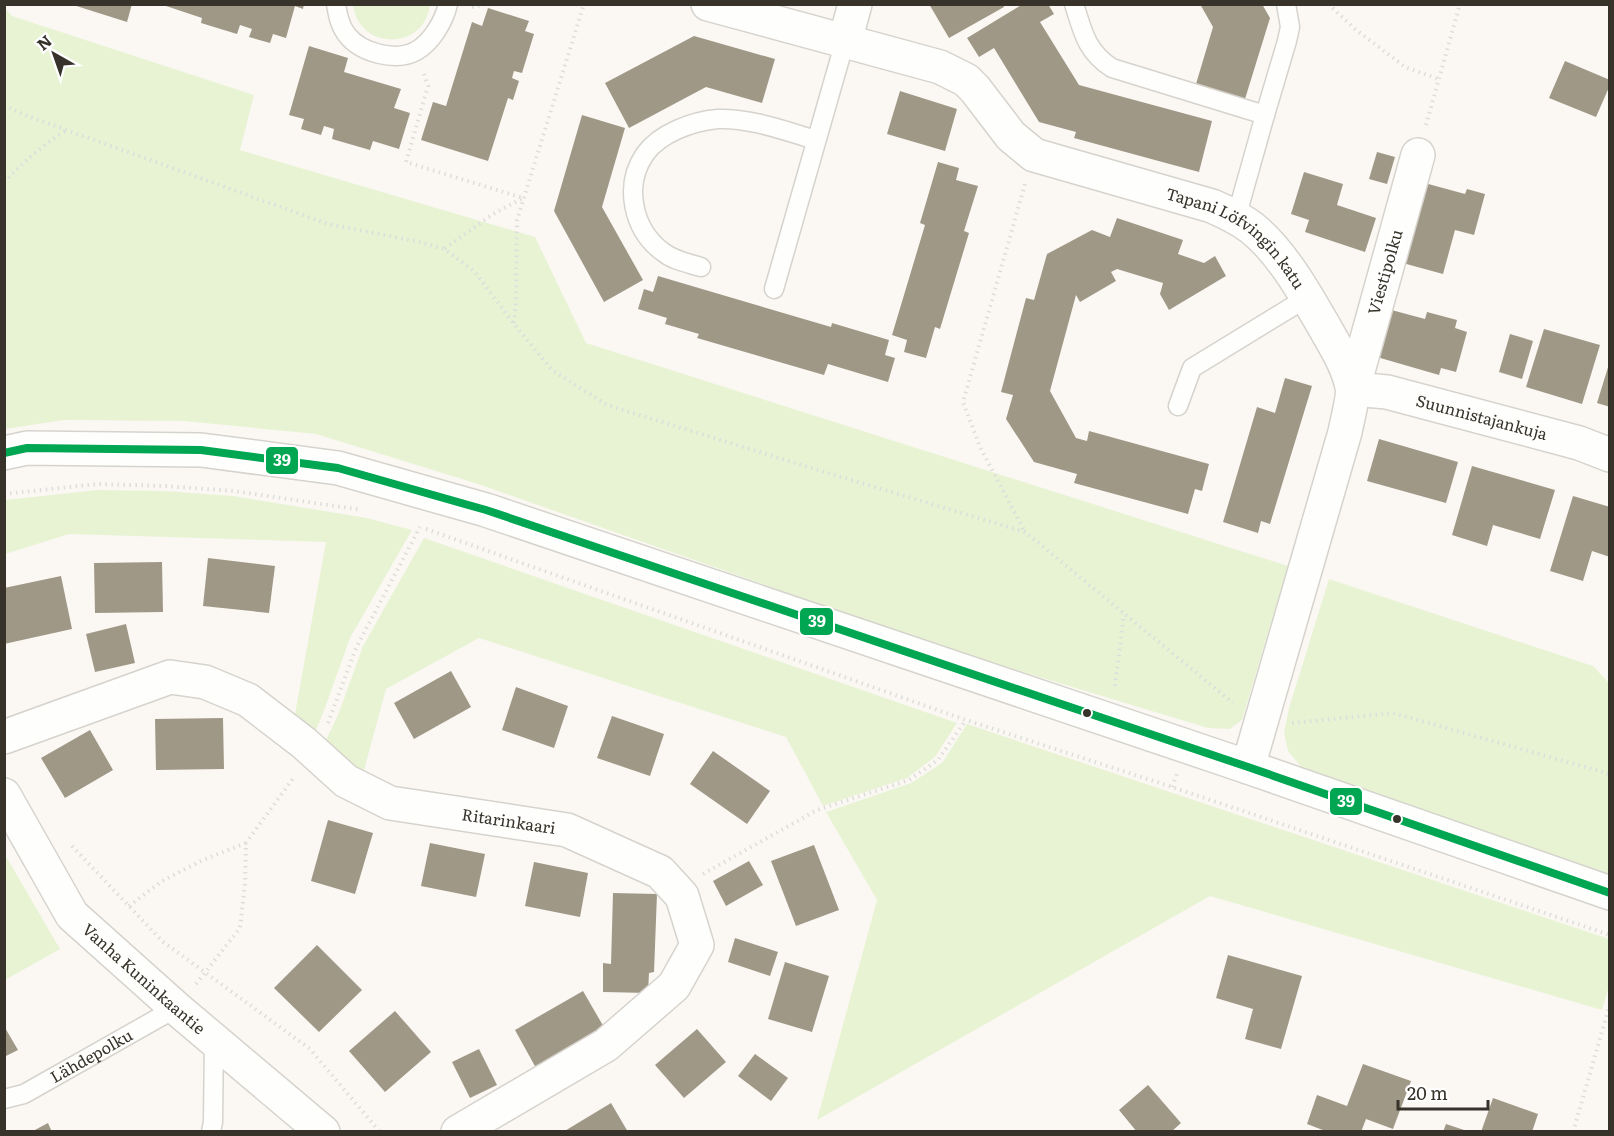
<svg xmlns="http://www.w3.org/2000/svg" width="1614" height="1136" font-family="Literata,serif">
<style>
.green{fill:#e8f3d4}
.building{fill:#a09887}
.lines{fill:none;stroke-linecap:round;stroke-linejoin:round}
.service-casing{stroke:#d6d3cd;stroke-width:21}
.minor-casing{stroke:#d6d3cd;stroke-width:36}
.tertiary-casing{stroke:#d6d3cd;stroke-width:36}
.path{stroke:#dddddb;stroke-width:4;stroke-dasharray:1.5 4.5;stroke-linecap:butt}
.service{stroke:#fefefd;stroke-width:18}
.minor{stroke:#fefefd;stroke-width:33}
.tertiary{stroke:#fefefd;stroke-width:33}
.bus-1-casing{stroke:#fff;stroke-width:12}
.bus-1{stroke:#00a651;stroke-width:8}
.bus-dot{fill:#37332a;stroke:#fff;stroke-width:2}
.labels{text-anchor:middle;stroke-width:6;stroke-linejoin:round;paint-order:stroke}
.street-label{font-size:16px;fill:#37332a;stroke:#fff}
.line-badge{stroke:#fff;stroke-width:2}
.badge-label{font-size:16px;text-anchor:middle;font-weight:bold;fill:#fff}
</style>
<rect width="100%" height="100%" fill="#fbf8f4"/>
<g class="green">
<path d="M353,5V4L430,5C424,51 359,51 353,5Z"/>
<polygon points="4,7 12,16 254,95 240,150 535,237 586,343 1288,566 1242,720 1230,729 1208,728 953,651 475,483 316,434 184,421 64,420 5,429"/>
<polygon points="98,490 164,491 233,496 367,518 412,530 350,638 325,708 312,740 293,725 326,542 69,534 5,554 5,500"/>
<polygon points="424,538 957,723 935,757 907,778 823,806 786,737 479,638 386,689 363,774 323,746 338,715 363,646"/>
<polygon points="1329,579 1593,666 1609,683 1609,877 1303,769 1288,751 1284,733 1289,708"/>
<polygon points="967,724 1609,939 1609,986 1602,1010 1210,896 817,1120 877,900 826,812 911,783 942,763"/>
<polygon points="4,853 60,949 5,980 4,980"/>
</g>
<g class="building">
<polygon points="70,4 132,4 127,22"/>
<polygon points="160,4 304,4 303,9 295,6 286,38 273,34 270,43 249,37 252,29 240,25 237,34 201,23 202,18"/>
<polygon points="929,4 1003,4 1004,7 949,38"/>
<polygon points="1023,4 1048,4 1054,14 1040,22 1079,85 1212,121 1199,172 1074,138 1076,132 1039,122 994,48 979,57 967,38"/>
<polygon points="1200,4 1262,4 1270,18 1245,99 1196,84 1213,27"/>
<polygon points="488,8 529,21 525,31 534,34 522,73 514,71 512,78 519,81 513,100 508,98 488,161 421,140 433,102 446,106 472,22 482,26"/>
<polygon points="694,36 775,59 762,103 706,87 629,128 605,83"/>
<polygon points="309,46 348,58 344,72 401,89 394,108 410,113 399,149 373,141 370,150 332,139 334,129 324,126 321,135 301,129 304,119 289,115"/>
<polygon points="1565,61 1610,80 1610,85 1596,117 1549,98"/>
<polygon points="900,91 957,109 945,151 887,134"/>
<polygon points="582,115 625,128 602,207 643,280 604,302 554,211"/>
<polygon points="1377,152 1395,157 1387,184 1369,179"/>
<polygon points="938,162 959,168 956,180 978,186 964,231 969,233 940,329 935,327 926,358 904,352 907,340 892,335 925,225 920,223"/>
<polygon points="1304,172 1343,184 1337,205 1376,218 1365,252 1305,232 1309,220 1291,214"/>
<polygon points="1421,182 1465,194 1467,189 1485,194 1474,235 1455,230 1443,274 1399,262"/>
<polygon points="1117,218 1183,240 1178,254 1204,263 1215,256 1226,276 1169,310 1160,294 1163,283 1117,269 1111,272 1116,281 1080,302 1076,295 1050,391 1076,438 1087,441 1089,431 1209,464 1202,491 1195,489 1188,514 1074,483 1077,474 1034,462 1006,419 1013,395 1001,392 1026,298 1034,300 1047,254 1092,230 1110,237"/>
<polygon points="658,276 831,327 832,323 889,340 885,355 895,358 888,382 828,364 824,375 697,338 699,334 665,324 667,318 638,309 644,289 653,292"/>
<polygon points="1384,308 1425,319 1427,312 1457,320 1455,328 1467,332 1456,372 1441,368 1439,375 1370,355"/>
<polygon points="1544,329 1600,345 1582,404 1526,387"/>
<polygon points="1510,334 1533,341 1522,379 1499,372"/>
<polygon points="1609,364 1610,364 1610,407 1597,403"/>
<polygon points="1285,378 1312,386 1270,524 1261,521 1258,533 1223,522 1257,407 1275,413"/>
<polygon points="1379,439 1458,462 1446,503 1367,481"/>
<polygon points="1472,466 1555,490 1540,539 1493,525 1487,546 1452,535"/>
<polygon points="1573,496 1610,507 1610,557 1592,551 1583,581 1550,571"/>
<polygon points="208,558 275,566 269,613 203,606"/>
<polygon points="162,562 163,612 95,613 94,563"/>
<polygon points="61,576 72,629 4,644 4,588"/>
<polygon points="126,624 135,663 95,672 86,634"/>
<polygon points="451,671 471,707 414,739 394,703"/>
<polygon points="516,687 568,706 554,748 502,730"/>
<polygon points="612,716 664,734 650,776 597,758"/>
<polygon points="223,718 224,769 156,770 155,719"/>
<polygon points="90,730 113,770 65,798 41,758"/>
<polygon points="713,751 770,791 747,824 690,784"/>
<polygon points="328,820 373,833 355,894 311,881"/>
<polygon points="430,843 485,854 476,897 421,886"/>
<polygon points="814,845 839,910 796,926 771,861"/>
<polygon points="749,861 763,885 726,906 713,881"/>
<polygon points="534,862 588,873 580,917 525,906"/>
<polygon points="613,893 657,894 654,972 649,973 648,993 603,992 603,963 611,964"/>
<polygon points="735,938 778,952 770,976 728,962"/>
<polygon points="317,945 362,990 319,1032 274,988"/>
<polygon points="1228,955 1302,976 1281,1049 1245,1039 1253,1009 1216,998"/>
<polygon points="785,962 829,976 812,1032 768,1019"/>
<polygon points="583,991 605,1029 536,1068 515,1030"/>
<polygon points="395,1011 431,1052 385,1092 349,1051"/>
<polygon points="4,1026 18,1050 4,1057"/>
<polygon points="697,1029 726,1062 684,1098 655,1065"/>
<polygon points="479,1049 497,1085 470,1098 452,1062"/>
<polygon points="755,1054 788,1078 771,1101 738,1076"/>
<polygon points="1363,1064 1411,1081 1393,1129 1366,1119 1361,1132 1328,1132 1307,1124 1317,1095 1347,1106"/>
<polygon points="1148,1085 1181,1123 1171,1132 1137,1132 1119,1110"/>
<polygon points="1493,1098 1538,1114 1532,1132 1481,1132"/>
<polygon points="611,1103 628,1132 563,1132"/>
<polygon points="48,1123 52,1132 31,1132"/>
<polygon points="1446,1124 1467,1131 1467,1132 1443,1132"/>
</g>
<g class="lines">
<defs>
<g id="service">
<path d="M336,4C338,16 340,26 347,35C361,53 396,62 416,51C432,42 444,21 448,4"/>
<path d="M1074,4C1083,32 1086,51 1112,68L1265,115L1236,218"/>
<polyline points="1265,115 1287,41 1290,27 1286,4"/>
<path d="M701,267C688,263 674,261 663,252C633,230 623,186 645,154C660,133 693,121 718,119C751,118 785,131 816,140"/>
<polyline points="774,289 845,41"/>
<polyline points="1178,406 1192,368 1308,297"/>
<path id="s1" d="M4,1099L24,1094L176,1008"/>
<polyline points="211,1132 213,1122 214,1039"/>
</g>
<g id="minor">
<path id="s2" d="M708,4L940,67L966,80L975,89L1011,136L1034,155L1212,206C1226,212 1240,219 1252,228C1282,252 1306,295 1325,328C1335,346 1348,366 1352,387C1354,396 1347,421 1345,432L1248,767"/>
<polyline points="845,41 855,4"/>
<path id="s3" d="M1418,155L1353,389L1387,392L1579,443L1610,455"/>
<path id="s4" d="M4,737L170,677L205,682L248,700L304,743L346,781L390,803L567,830L660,872L682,896L697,945L674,986L606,1045L458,1132"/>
<path id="s5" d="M4,795L72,915L176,1008L323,1132"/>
</g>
<polyline id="tertiary" points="4,453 27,448 201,450 338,468 486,510 1248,767 1610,893"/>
</defs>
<use href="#service" class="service-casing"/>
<use href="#minor" class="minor-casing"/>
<use href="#tertiary" class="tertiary-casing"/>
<g class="path">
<polyline points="1328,4 1355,29 1405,67 1439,79"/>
<polyline points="472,7 486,4"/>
<polyline points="424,74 428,86 406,162 523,198 493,214 444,249"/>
<polyline points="4,105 22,114 328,224 420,242 444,249 474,271 514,324 552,370 607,405 821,471 1025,532 1233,703"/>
<polyline points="1426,125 1460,4"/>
<path d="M4,182C24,162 43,144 67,130"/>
<polyline points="1025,184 963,402 980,447 1025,532"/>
<polyline points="514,323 516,303 517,220 584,4"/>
<polyline points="4,494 98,484 165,486 234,491 362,510"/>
<polyline points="426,529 966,720 1172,787 1610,935"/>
<polyline points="1115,686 1124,614"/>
<polyline points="328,723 356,648 420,527"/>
<polyline points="1292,723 1393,713 1610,774"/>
<polyline points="1172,787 1177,774"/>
<polyline points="72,846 162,941 310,1049 380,1132"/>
<polyline points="703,874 817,810 909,780 938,760 966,720"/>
<polyline points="129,906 162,881 203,860 246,843"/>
<polyline points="196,984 240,928 245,883 246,843 294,777"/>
<polyline points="1573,1132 1610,1004"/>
</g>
<use href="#service" class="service"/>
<use href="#minor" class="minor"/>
<use href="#tertiary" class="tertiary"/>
<defs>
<polyline id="bus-1" points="4,453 27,448 201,450 338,468 486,510 1248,767 1610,893"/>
</defs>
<use href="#bus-1" class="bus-1-casing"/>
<use href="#bus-1" class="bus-1"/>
</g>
<g class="bus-dot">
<circle cx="1087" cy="713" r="5"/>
<circle cx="1397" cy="819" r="5"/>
</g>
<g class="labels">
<g class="street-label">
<text dy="6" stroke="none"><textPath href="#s2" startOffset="594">Tapani Löfvingin katu</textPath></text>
<text transform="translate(1385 272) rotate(-74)" y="6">Viestipolku</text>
<text dy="6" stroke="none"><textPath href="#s3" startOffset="375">Suunnistajankuja</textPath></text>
<text dy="6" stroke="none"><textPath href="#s4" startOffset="555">Ritarinkaari</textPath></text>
<text dy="6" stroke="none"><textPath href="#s5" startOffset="234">Vanha Kuninkaantie</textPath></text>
<text dy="6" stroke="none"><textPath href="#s1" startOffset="98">Lähdepolku</textPath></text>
</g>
</g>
<g class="line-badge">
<rect x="265" y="446" width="34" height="29" rx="6" fill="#00a651"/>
<rect x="799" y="607" width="35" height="29" rx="6" fill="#00a651"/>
<rect x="1329" y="787" width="34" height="29" rx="6" fill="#00a651"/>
</g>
<g class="badge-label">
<text x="282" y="466">39</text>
<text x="817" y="627">39</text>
<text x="1346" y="807">39</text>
</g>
<rect width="1614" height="1136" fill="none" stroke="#37332a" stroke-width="12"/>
<g transform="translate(54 54) rotate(320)" stroke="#ffffff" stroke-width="4.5" paint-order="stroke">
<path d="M0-4.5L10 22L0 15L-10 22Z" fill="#37332a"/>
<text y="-9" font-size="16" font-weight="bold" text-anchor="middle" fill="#37332a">N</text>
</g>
<path d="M1398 1100v9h90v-9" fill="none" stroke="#37332a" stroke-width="3"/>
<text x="1407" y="1100" font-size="18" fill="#37332a" stroke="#ffffff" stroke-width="4.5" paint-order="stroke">20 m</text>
</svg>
